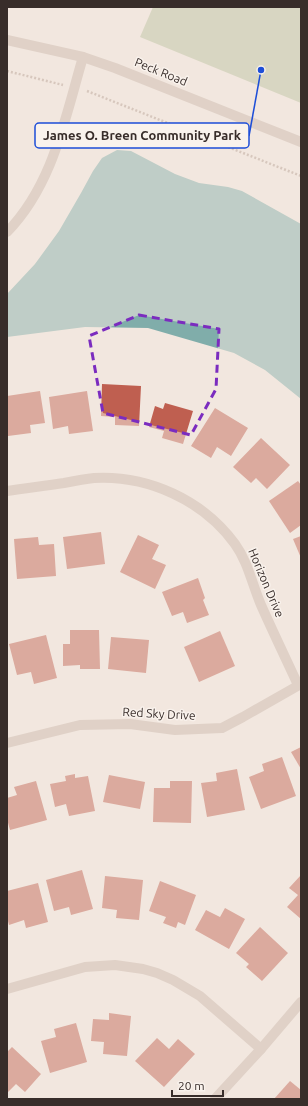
<svg xmlns="http://www.w3.org/2000/svg" width="308" height="1106" font-family="Ubuntu,sans-serif">
<style>
.green{fill:#b9c0a0}
.water{fill:#80adaa}
.building{fill:#bf5f50}
.lines{fill:none;stroke-linecap:round;stroke-linejoin:round}
.path{stroke:#b5a096;stroke-width:2.5;stroke-dasharray:2 2;stroke-linecap:butt}
.minor{stroke:#c9b6ac;stroke-width:10}
.tertiary{stroke:#c9b6ac;stroke-width:10}
.marked{fill:none;stroke:#7b2cbf;stroke-width:3;stroke-dasharray:8 5;stroke-linejoin:round}
.labels{text-anchor:middle;stroke-width:3;stroke-linejoin:round;paint-order:stroke}
.street-label{font-size:12px;fill:#382d2a;stroke:#f9f2ec}
.leader{fill:none;stroke:#1d4ed8;stroke-width:1.5}
.callout-dot{fill:#1d4ed8;stroke:#f9f2ec;stroke-width:1.5}
.callout{fill:#f9f2ec;stroke:#1d4ed8;stroke-width:1.5}
.callout-label{font-size:13px;text-anchor:middle;font-weight:bold;fill:#382d2a}
</style>
<rect width="100%" height="100%" fill="#f2e7df"/>
<polygon class="green" points="153,7 301,7 301,103 140,37"/>
<polygon class="water" points="117,150 131,151 175,174 199,183 228,187 242,191 301,224 301,399 265,370 234,353 148,328 85,327 7,337 7,294 35,264 59,231 81,193 93,171 102,158"/>
<g class="building">
<polygon points="102,384 141,386 139,426 115,425 115,417 101,416"/>
<polygon points="40,391 45,423 30,425 31,433 8,436 7,396"/>
<polygon points="87,391 93,431 69,434 68,426 53,429 49,397"/>
<polygon points="165,403 193,411 183,444 162,438 164,431 149,427 155,406 163,409"/>
<polygon points="215,408 248,428 231,456 217,447 211,458 191,446"/>
<polygon points="261,438 290,465 267,489 256,478 251,483 233,467"/>
<polygon points="298,481 301,485 301,525 290,533 269,501"/>
<polygon points="101,532 105,564 67,569 63,537"/>
<polygon points="138,535 159,545 152,559 166,565 155,589 120,572"/>
<polygon points="301,536 301,558 293,539"/>
<polygon points="38,537 39,545 54,544 56,576 17,579 14,539"/>
<polygon points="198,578 205,598 203,600 209,615 187,623 183,612 172,616 162,592"/>
<polygon points="70,630 99,630 100,669 80,669 80,665 63,666 63,644 70,644"/>
<polygon points="220,631 235,666 199,682 184,647"/>
<polygon points="46,635 57,678 34,684 31,672 17,675 9,644"/>
<polygon points="111,637 149,640 146,673 108,669"/>
<polygon points="301,747 301,769 291,752"/>
<polygon points="282,757 296,796 261,809 249,777 264,771 262,764"/>
<polygon points="237,769 245,810 207,817 201,783 217,781 216,773"/>
<polygon points="75,774 75,778 88,776 95,811 69,816 66,804 55,807 50,784 66,781 65,776"/>
<polygon points="109,775 145,782 140,809 103,802"/>
<polygon points="36,781 47,820 10,830 7,819 7,798 17,795 14,787"/>
<polygon points="170,781 192,781 191,823 153,822 154,788 170,788"/>
<polygon points="82,870 93,909 71,915 69,907 54,911 46,880"/>
<polygon points="301,875 301,919 287,907 298,895 289,888"/>
<polygon points="105,876 143,880 139,920 116,918 117,910 102,908"/>
<polygon points="160,881 196,895 185,925 178,922 176,928 163,923 166,917 149,911"/>
<polygon points="38,883 48,922 26,928 24,920 9,925 7,917 7,891"/>
<polygon points="225,908 245,919 229,949 195,930 206,910 220,917"/>
<polygon points="260,927 288,953 262,981 246,967 249,964 236,953"/>
<polygon points="109,1013 131,1016 127,1056 103,1054 104,1042 91,1041 93,1019 109,1020"/>
<polygon points="76,1023 87,1062 50,1073 41,1041 56,1037 54,1029"/>
<polygon points="157,1038 169,1049 178,1039 195,1054 164,1087 135,1061"/>
<polygon points="12,1047 41,1074 25,1092 16,1084 7,1093 7,1052"/>
<polygon points="290,1081 301,1090 301,1099 274,1099"/>
</g>
<g class="lines">
<g class="path">
<polyline points="7,71 63,85"/>
<polyline points="87,91 301,176"/>
</g>
<g class="minor">
<path d="M7,232C53,185 65,118 83,57"/>
<path d="M7,491C26,488 45,486 64,483C74,481 84,479 94,478C148,475 203,500 235,544C248,562 252,584 261,605C273,632 286,659 298,685"/>
<polyline points="7,743 80,725 130,724 175,730 222,728 243,717 301,684"/>
<polyline points="7,989 85,967 115,965 143,969 157,973 173,980 200,996 261,1049"/>
<polyline points="215,1099 261,1049 301,1002"/>
</g>
<polyline class="tertiary" points="7,40 83,57 115,68 301,142"/>
</g>
<path d="M0 0H308V1106H0ZM139,315L219,329L216,389L191,435L103,413L89,336Z" fill="#f2e7df" fill-opacity=".55" fill-rule="evenodd"/>
<path class="marked" d="M139,315L219,329L216,389L191,435L103,413L89,336Z"/>
<g class="labels">
<g class="street-label">
<text transform="translate(161 72) rotate(22)" y="4">Peck Road</text>
<text transform="translate(266 583) rotate(67)" y="4">Horizon Drive</text>
<text transform="translate(159 714) rotate(3)" y="4">Red Sky Drive</text>
</g>
</g>
<path class="leader" d="M261 70L249 136"/>
<circle class="callout-dot" cx="261" cy="70" r="4"/>
<rect class="callout" x="35" y="123" width="214" height="25" rx="4"/>
<g class="callout-label">
<text x="142" y="140">James O. Breen Community Park</text>
</g>
<rect width="308" height="1106" fill="none" stroke="#382d2a" stroke-width="16"/>
<path d="M172 1090v6h51v-6" fill="none" stroke="#382d2a" stroke-width="2"/>
<text x="178" y="1090" font-size="12" fill="#382d2a" stroke="#f9f2ec" stroke-width="3" paint-order="stroke">20 m</text>
</svg>
